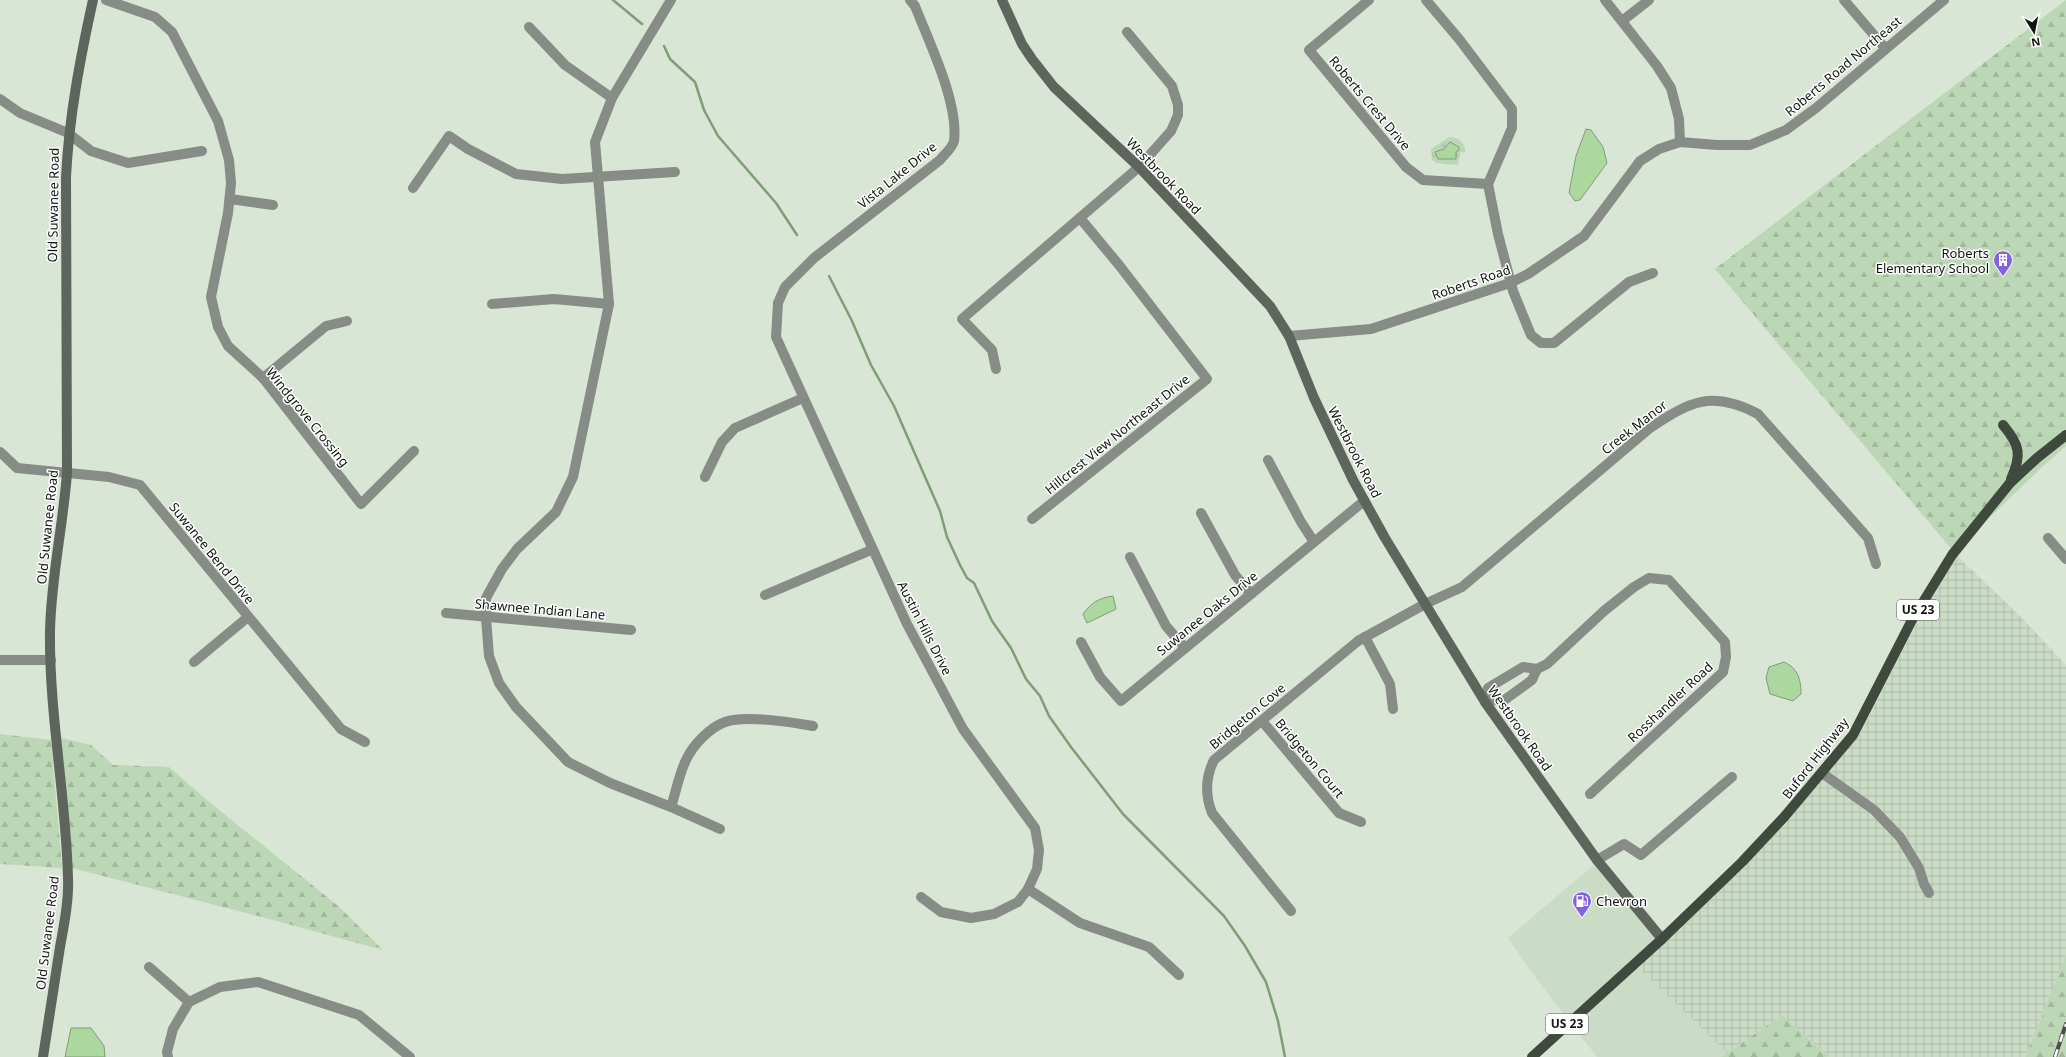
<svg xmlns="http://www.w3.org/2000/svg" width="2066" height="1057" font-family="'Noto Sans',sans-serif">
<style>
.built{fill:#cbdcc6}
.industrial{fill:url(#industrial-grid)}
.grass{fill:url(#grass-tufts);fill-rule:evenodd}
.forest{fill:url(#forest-firs)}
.water{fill:#acd8a0;stroke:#7e9e75}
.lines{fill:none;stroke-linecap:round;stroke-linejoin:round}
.stream{stroke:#7e9e75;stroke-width:2.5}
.street{stroke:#878c86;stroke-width:10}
.secondary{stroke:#5e655c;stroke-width:10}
.primary{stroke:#40493e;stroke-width:10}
.rail-casing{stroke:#4a5048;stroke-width:4}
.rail{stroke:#fff;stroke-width:2.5;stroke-dasharray:8;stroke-linecap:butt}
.labels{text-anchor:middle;stroke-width:3;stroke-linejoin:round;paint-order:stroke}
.shield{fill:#fff;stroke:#585b58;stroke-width:1}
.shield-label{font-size:12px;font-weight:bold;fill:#111510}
.street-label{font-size:13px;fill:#111510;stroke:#fff}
.poi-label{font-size:13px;fill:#111510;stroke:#fff;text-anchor:end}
</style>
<defs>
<pattern id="industrial-grid" width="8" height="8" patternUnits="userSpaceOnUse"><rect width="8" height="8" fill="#cbdcc6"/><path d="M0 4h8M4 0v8" fill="none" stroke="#adbca9"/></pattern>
<pattern id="grass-tufts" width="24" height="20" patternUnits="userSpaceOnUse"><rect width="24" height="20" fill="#bcd7b5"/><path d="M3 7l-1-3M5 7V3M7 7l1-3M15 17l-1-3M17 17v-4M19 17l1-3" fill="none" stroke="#a1b89b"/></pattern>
<pattern id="forest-firs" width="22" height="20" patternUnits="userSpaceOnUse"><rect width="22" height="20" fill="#bcd7b5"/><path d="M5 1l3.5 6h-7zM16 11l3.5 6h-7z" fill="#a1b89b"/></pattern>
</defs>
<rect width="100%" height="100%" fill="#d9e5d5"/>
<polygon class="built" points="1596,863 1661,945 1638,967 1727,1053 1721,1057 1597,1057 1538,981 1508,938"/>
<polygon class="industrial" points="1953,552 2019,615 2066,665 2066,955 2025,1057 1829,1057 1782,1015 1727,1053 1638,967 1861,732"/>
<path class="grass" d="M1449,137C1459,137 1466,143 1465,153L1460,152L1458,165L1437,163L1432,160L1431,149ZM1448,144L1456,155L1443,158L1439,150L1444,149Z"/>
<g class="forest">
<polygon points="2066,0 2066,446 2043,466 1954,552 1715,269"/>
<polygon points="0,734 51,740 62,868 0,864"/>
<polygon points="61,738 91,745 113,765 169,767 208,801 337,905 383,950 262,917 72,868"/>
<polygon points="2066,955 2066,1057 2025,1057"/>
<polygon points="1782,1015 1829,1057 1721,1057 1727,1053"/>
</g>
<g class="water">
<polygon points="1586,129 1591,130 1603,147 1607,163 1580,200 1575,201 1569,193 1576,156"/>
<polygon points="1450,142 1459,147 1459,150 1456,152 1456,159 1438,159 1435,152 1444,149"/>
<path d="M1113,596L1116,609L1087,623L1083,614C1092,602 1099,598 1113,596Z"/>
<path d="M1784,662C1798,668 1801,680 1801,694L1793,701L1770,694L1766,678L1769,667Z"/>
<polygon points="71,1028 91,1028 104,1046 105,1057 65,1057"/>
</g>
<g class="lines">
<g class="stream">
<polyline points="613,0 642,24"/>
<polyline points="664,46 670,59 695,82 704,110 718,136 776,203 797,235"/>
<polyline points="829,276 852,321 871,365 894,406 940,511 947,537 960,565 967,578 974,583 992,621 1011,648 1026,679 1040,696 1049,716 1071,747 1123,814 1224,916 1245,946 1266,982 1278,1021 1285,1057"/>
</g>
<g class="street">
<polyline points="106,0 155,17 172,32 218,121 229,160 231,183 228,213 211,297 218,327 228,346 263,378 361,504 414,451"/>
<polyline points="671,0 612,98 595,142 609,304 573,477 556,512 517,549 502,569 486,598 486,618 489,656 499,683 516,707 568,762 610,783 671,807 720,829"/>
<path d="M910,0L915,6C929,42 959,103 954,141C953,147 944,155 940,160L814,258L785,287L778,303L776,337L907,624L963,729L1035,828L1039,850L1037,869L1028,889L1018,902L994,914L971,918L941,912L921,897"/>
<polyline points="1369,0 1309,50 1406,167 1423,180 1488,184"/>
<polyline points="1426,0 1459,39 1512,109 1512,128 1488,184 1498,234 1513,291 1531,335 1541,343 1554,343 1629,282 1653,273"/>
<polyline points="1605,0 1657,66 1671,88 1679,119 1680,142"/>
<polyline points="1844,0 1885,48"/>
<polyline points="1622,21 1649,0"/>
<polyline points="529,27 565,65 612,98"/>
<polyline points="0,99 20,113 68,133 91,151 128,163 202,151"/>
<polyline points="413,188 449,136 468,149 516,174 562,179 675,172"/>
<polyline points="230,199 273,205"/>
<polyline points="492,304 554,299 609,304"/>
<polyline points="1289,336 1371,329 1510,283 1528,274 1584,236 1640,161 1659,149 1680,142 1717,145 1750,145 1786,130 1816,108 1944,0"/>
<polyline points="996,369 992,350 962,319 1139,167 1171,131 1178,115 1178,105 1172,86 1127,32"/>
<polyline points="263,378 326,326 347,321"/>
<polyline points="0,452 17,468 109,477 140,485 341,729 365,742"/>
<polyline points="1268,460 1301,522 1314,542"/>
<polyline points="705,477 722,442 735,428 803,398"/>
<polyline points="1201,513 1235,575 1251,594"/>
<polyline points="1032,519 1207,379 1119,265 1080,218"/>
<polyline points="2048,538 2066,559"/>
<polyline points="1130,557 1166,626 1185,648"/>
<polyline points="765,595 871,550"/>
<polyline points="446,613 631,630"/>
<polyline points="1365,637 1390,684 1393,709"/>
<polyline points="1081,642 1100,677 1121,701 1364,501"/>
<polyline points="0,660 51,660"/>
<polyline points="194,662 248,617"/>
<polyline points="1490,700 1488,688 1523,667 1537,669"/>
<polyline points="1485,702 1490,700 1503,701 1532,680 1537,669 1547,664 1604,611 1634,587 1649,578 1669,580 1725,642 1726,657 1723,672 1590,794"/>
<polyline points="1262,721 1339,813 1361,822"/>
<polyline points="1822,773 1874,810 1900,837 1919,868 1924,884 1929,893"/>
<path d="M671,807C676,792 679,774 686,760C693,745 709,728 725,722C744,715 793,722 813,726"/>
<polyline points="1597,860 1624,844 1641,855 1732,777"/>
<polyline points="1028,889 1080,923 1149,947 1179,975"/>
<path d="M1291,911L1212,813C1205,795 1205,778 1214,760L1358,641L1425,604L1462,587L1650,428C1690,401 1712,390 1758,414L1868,538L1876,564"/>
<polyline points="149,967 189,1002"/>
<polyline points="168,1057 167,1052 173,1029 189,1002 220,987 258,982 359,1015 410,1057"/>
</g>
<g class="secondary">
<polyline points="1002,0 1022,44 1032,59 1054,87 1139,167 1270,306 1289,336 1314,398 1353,480 1385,538 1485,702 1597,860 1662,939"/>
<path d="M43,1057C49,1020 54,984 60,947C64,925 69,900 68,878C66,796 49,714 50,631C51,578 63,526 67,473L66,177C69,117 80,59 93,0"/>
</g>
<g class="primary">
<path d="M2003,425C2020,445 2022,455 2011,479"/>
<polyline points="1532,1057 1662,939 1742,862 1785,816 1853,735 1912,620 1952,555 2010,483 2037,458 2066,435"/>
</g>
<defs>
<polyline id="rail" points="2055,1057 2066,1024"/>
</defs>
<use href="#rail" class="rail-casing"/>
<use href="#rail" class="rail"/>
</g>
<defs>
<symbol id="building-pin" viewBox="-11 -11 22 30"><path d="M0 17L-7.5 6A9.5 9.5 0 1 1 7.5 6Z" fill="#8463de" stroke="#fff"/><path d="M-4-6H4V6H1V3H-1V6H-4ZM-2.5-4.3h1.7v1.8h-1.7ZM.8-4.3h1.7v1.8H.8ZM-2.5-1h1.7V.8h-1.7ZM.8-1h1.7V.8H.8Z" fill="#fff"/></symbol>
<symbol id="fuel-pin" viewBox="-11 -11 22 30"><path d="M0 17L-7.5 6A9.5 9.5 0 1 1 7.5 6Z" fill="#8463de" stroke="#fff"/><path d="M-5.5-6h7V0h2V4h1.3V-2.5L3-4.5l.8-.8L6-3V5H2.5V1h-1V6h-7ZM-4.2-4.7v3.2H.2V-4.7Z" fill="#fff"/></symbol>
</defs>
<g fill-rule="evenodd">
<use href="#building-pin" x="1992" y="249" width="22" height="30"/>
<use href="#fuel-pin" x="1571" y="890" width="22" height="30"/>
</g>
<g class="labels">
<g class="shield">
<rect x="1897" y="600" width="42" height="20" rx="3"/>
<rect x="1546" y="1014" width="42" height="20" rx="3"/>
</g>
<g class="shield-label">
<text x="1918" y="614">US 23</text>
<text x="1567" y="1028">US 23</text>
</g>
<g class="street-label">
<text transform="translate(1843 66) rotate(-40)" y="5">Roberts Road Northeast</text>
<text transform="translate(1370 103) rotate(50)" y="5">Roberts Crest Drive</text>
<text transform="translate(897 175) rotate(-39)" y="5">Vista Lake Drive</text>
<text transform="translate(1164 176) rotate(46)" y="5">Westbrook Road</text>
<text transform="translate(53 205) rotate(-89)" y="5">Old Suwanee Road</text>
<text transform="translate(1471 282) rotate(-19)" y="5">Roberts Road</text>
<text transform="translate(308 417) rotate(51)" y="5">Windgrove Crossing</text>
<text transform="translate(1634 427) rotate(-38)" y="5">Creek Manor</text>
<text transform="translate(1117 434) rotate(-39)" y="5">Hillcrest View Northeast Drive</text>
<text transform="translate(1355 452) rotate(63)" y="5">Westbrook Road</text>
<text transform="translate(47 527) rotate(-84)" y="5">Old Suwanee Road</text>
<text transform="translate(212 553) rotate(51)" y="5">Suwanee Bend Drive</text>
<text transform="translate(540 609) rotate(5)" y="5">Shawnee Indian Lane</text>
<text transform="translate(1207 613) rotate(-39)" y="5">Suwanee Oaks Drive</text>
<text transform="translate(925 628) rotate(63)" y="5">Austin Hills Drive</text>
<text transform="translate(1670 702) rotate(-43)" y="5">Rosshandler Road</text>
<text transform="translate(1247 716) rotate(-40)" y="5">Bridgeton Cove</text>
<text transform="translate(1520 728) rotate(55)" y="5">Westbrook Road</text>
<text transform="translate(1310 758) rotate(50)" y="5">Bridgeton Court</text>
<text transform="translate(1815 758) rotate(-52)" y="5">Buford Highway</text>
<text transform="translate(47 933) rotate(-83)" y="5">Old Suwanee Road</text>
</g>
<g class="poi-label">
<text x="1989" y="258">Roberts<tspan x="1989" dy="15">Elementary School</tspan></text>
<text x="1596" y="906" text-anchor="start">Chevron</text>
</g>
</g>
<g transform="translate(2034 32) rotate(170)" stroke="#ffffff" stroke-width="3" paint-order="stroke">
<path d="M0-3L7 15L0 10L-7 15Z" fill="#111510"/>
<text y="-6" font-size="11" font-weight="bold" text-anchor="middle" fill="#111510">N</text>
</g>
</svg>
